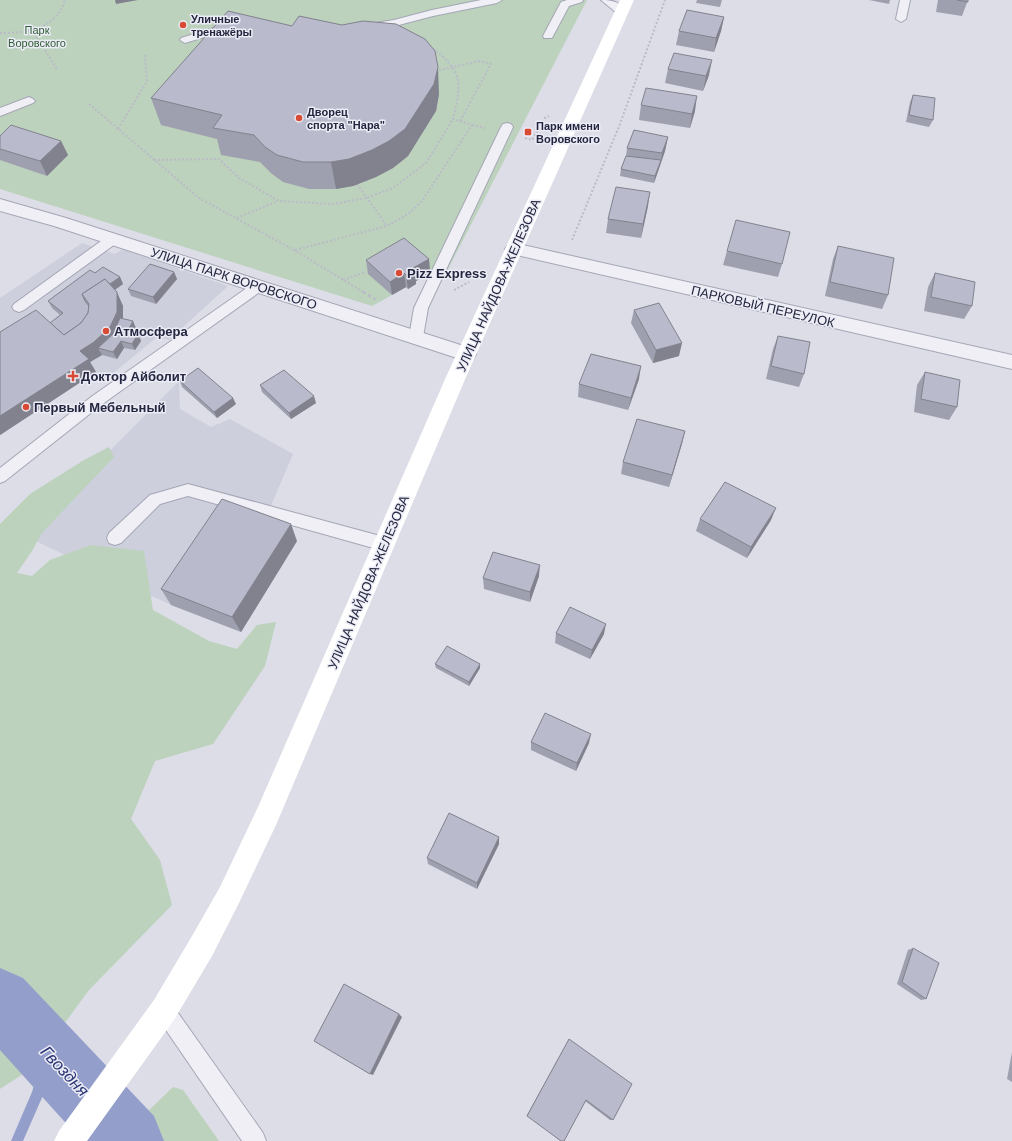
<svg xmlns="http://www.w3.org/2000/svg" width="1012" height="1141" font-family="Helvetica,sans-serif">
<style>
.built{fill:#cdcfdd}
.green{fill:#bcd2bd}
.lines{fill:none;stroke-linecap:round;stroke-linejoin:round}
.stream{fill:#939ecb;fill-rule:evenodd}
.river{fill:#939ecb;fill-rule:evenodd}
.service-casing{stroke:#a5a6b5;stroke-width:2}
.minor-casing{stroke:#a5a6b5;stroke-width:2}
.path-far1{stroke:#babbc6;stroke-width:2;stroke-dasharray:2 2;stroke-linecap:butt}
.path{stroke:#babbc6;stroke-width:2.5;stroke-dasharray:3 3;stroke-linecap:butt}
.service{fill:#efeff5;fill-rule:evenodd}
.minor{fill:#efeff5;fill-rule:evenodd}
.secondary{fill:#fff;fill-rule:evenodd}
.wall{fill:#9fa0af}
.shaded-wall{fill:#82828e}
.building{fill:#b9bacb;stroke:#82828e}
.poi-dot{fill:#d94a34;stroke:#ebecf5;stroke-width:1.5}
.labels{text-anchor:middle;stroke-width:3;stroke-linejoin:round;paint-order:stroke}
.far-poi-label{font-size:11px;font-weight:bold;fill:#24263f;stroke:#ebecf5;text-anchor:start}
.far-park-label{font-size:11px;fill:#305c35;stroke:#ebecf5}
.poi-label{font-size:13px;font-weight:bold;fill:#24263f;stroke:#ebecf5;text-anchor:start}
.street-label{font-size:13px;fill:#24263f;stroke:#ebecf5}
.near-water-label{font-size:17px;font-style:italic;fill:#2b3776;stroke:#ebecf5}
</style>
<rect width="100%" height="100%" fill="#dcdde7"/>
<g class="built">
<polygon points="82,243 115,254 123,249 228,286 169,340 157,337 106,379 96,372 0,435 0,298"/>
<polygon points="179,381 180,409 211,427 230,419 293,454 262,527 297,541 241,632 171,605 25,536"/>
</g>
<g class="green">
<polygon points="0,0 587,0 445,275 430,273 406,252 392,295 372,306 0,189"/>
<polygon points="109,447 114,457 42,533 32,551 17,573 32,576 50,560 91,545 144,551 153,610 209,641 237,649 257,625 276,622 265,666 213,744 155,761 131,819 160,860 172,905 89,990 32,1068 0,1089 0,524 30,494 84,460"/>
<polygon points="173,1087 183,1090 219,1141 132,1141 141,1118"/>
</g>
<g class="lines">
<polygon class="stream" points="49,1048 53,1050 55,1054 44,1093 23,1141 11,1141 32,1092 43,1054 45,1050"/>
<polygon class="river" points="0,968 23,978 154,1116 164,1141 82,1141 0,1050"/>
<defs>
<g id="service">
<polygon points="481,0 502,0 497,3 433,16 395,26 370,30 365,27 370,24 394,20 432,10"/>
<polygon points="567,0 583,0 582,2 569,6 552,38 544,38 543,36 560,4 561,2"/>
<path d="M601,0C613,0 620,2 627,12L622,15L618,14Z"/>
<polygon points="900,0 910,0 906,19 901,22 896,19"/>
<polygon points="230,23 234,24 235,26 234,28 185,43 180,40 181,38"/>
<polygon points="29,97 33,99 35,101 33,103 0,116 0,108"/>
<polygon points="507,123 511,124 513,127 428,308 423,337 421,341 416,342 411,341 409,337 414,308 501,127 503,124"/>
<polygon points="113,235 118,236 119,239 118,242 24,310 19,312 14,310 12,307 14,304 108,236"/>
<polygon points="259,281 264,283 266,286 264,289 101,405 5,481 0,483 0,468 91,397 254,283"/>
<polygon points="188,484 384,537 390,539 392,544 390,549 384,551 188,496 160,504 121,543 115,545 109,543 107,538 109,533 150,495"/>
<polygon points="164,1000 171,1003 263,1133 266,1141 242,1141 157,1017 154,1010 157,1003"/>
</g>
<g id="minor">
<polygon points="0,199 66,218 473,349 476,354 473,359 466,361 54,226 0,211"/>
<polygon points="514,243 1012,355 1012,369 508,253 505,249 508,245"/>
</g>
</defs>
<use href="#service" class="service-casing"/>
<use href="#minor" class="minor-casing"/>
<g class="path-far1">
<polyline points="32,30 57,69"/>
<path d="M0,33C27,33 56,29 65,0"/>
<polyline points="435,71 479,61 491,64 460,121"/>
<polyline points="89,104 199,198 294,250 365,293"/>
<polyline points="472,125 485,128"/>
<polyline points="118,129 147,81 145,55"/>
<polyline points="525,138 532,140 545,118 549,116"/>
<polyline points="154,160 219,159 239,178 279,201 333,204 366,198 393,188 426,163 453,119"/>
<polyline points="357,184 387,226"/>
<polyline points="237,218 278,201"/>
<polyline points="572,240 620,124 665,0"/>
<path d="M295,250L387,226L408,214L422,201L472,125L453,119C462,82 463,71 431,47"/>
<polyline points="343,280 366,272"/>
<polyline points="454,290 469,282"/>
</g>
<polyline class="path" points="363,292 378,301"/>
<use href="#service" class="service"/>
<use href="#minor" class="minor"/>
<polygon class="secondary" points="620,0 634,0 466,377 276,825 238,905 212,956 174,1020 87,1141 54,1141 59,1131 154,1000 192,936 220,887 258,807 446,377"/>
</g>
<g class="wall">
<polygon points="697,0 722,0 720,7 696,3"/>
<polygon points="869,0 890,0 889,4"/>
<polygon points="938,0 968,0 962,16 936,12"/>
<polygon points="724,17 721,31 714,52 676,45 679,31"/>
<polygon points="342,25 439,94 436,111 408,156 393,168 376,177 353,186 336,189 309,189 283,182 272,174 260,162 221,155 217,139 161,125 151,98 292,26"/>
<polygon points="668,69 709,75 703,91 665,83"/>
<polygon points="913,95 933,120 929,127 906,122 910,102"/>
<polygon points="641,105 695,111 690,128 639,120"/>
<polygon points="0,136 61,141 68,155 47,176 0,160"/>
<polygon points="668,137 665,151 654,183 620,176 621,169 626,156 627,148"/>
<polygon points="648,206 641,238 606,233 608,219"/>
<polygon points="838,246 888,295 882,309 825,296 833,259"/>
<polygon points="727,251 782,264 778,277 723,265"/>
<polygon points="429,259 430,273 416,281 416,284 408,289 406,287 392,295 368,274 366,260"/>
<polygon points="174,272 177,279 156,304 131,296 128,289"/>
<polygon points="95,273 120,277 123,284 115,290 123,306 123,319 136,328 133,333 138,334 141,341 135,350 124,348 117,359 102,355 90,362 96,372 0,435 0,332 50,323 60,315 52,308 48,301"/>
<polygon points="935,273 972,306 964,319 924,311 928,287"/>
<polygon points="634,310 679,356 653,363 631,323"/>
<polygon points="778,336 804,374 799,387 766,379 773,349"/>
<polygon points="925,372 957,407 949,420 914,412 917,385"/>
<polygon points="639,379 628,410 578,397 579,384"/>
<polygon points="180,381 236,404 217,418 182,387"/>
<polygon points="260,385 316,403 291,419 262,392"/>
<polygon points="685,431 669,487 621,474 623,462"/>
<polygon points="700,519 771,520 747,558 696,531"/>
<polygon points="297,541 241,632 171,605 161,589"/>
<polygon points="539,576 530,602 484,589 483,578"/>
<polygon points="556,633 604,634 590,659 555,643"/>
<polygon points="435,664 480,668 469,686 436,668"/>
<polygon points="531,742 589,743 576,771 531,750"/>
<polygon points="499,844 477,889 428,864 427,858"/>
<polygon points="913,948 926,999 921,1000 897,984 908,950"/>
<polygon points="569,1039 613,1120 610,1120 585,1101 564,1141 561,1141 527,1115"/>
<polygon points="1012,1052 1012,1082 1007,1079"/>
</g>
<g class="shaded-wall">
<polygon points="115,0 138,0 116,4"/>
<polygon points="724,17 721,31 714,52 716,38"/>
<polygon points="712,60 709,75 703,91 706,76"/>
<polygon points="438,67 439,94 436,111 408,156 393,168 376,177 353,186 336,189 331,162"/>
<polygon points="697,96 695,111 690,128 692,114"/>
<polygon points="668,137 665,151 654,183 655,176 661,160 662,153"/>
<polygon points="61,141 68,155 47,176 40,161"/>
<polygon points="650,192 648,206 641,238 643,224"/>
<polygon points="429,259 430,273 416,281 416,284 408,289 406,275 413,268"/>
<polygon points="174,272 177,279 156,304 153,297"/>
<polygon points="404,273 406,287 392,295 390,282"/>
<polygon points="120,277 123,284 91,306 86,300"/>
<polygon points="117,292 123,306 123,325 98,348 102,355 90,362 96,372 0,435 0,416 80,351"/>
<polygon points="133,321 136,328 130,339 127,332"/>
<polygon points="138,334 141,341 135,350 132,344"/>
<polygon points="121,341 124,348 117,359 113,352"/>
<polygon points="682,343 679,356 653,363 656,350"/>
<polygon points="641,366 639,379 628,410 631,398"/>
<polygon points="314,396 316,403 291,419 289,413"/>
<polygon points="233,398 236,404 217,418 214,412"/>
<polygon points="685,431 682,444 669,487 672,475"/>
<polygon points="776,508 771,520 747,558 751,547"/>
<polygon points="291,524 297,541 241,632 232,617"/>
<polygon points="540,565 539,576 530,602 530,592"/>
<polygon points="606,624 604,634 590,659 592,650"/>
<polygon points="480,664 480,668 469,686 469,682"/>
<polygon points="591,734 589,743 576,771 577,763"/>
<polygon points="499,837 499,844 477,889 477,883"/>
<polygon points="399,1014 402,1017 373,1075 370,1074"/>
</g>
<g class="building">
<polygon points="957,0 968,0 968,2"/>
<polygon points="687,10 724,17 716,38 679,31"/>
<polygon points="228,11 292,26 299,16 342,25 363,21 396,24 425,39 435,51 438,67 434,84 405,129 389,141 372,150 349,159 331,162 303,162 277,155 265,147 254,135 213,128 222,115 151,98"/>
<polygon points="674,53 712,60 706,76 668,69"/>
<polygon points="646,88 697,96 692,114 641,105"/>
<polygon points="913,95 935,98 933,120 909,115"/>
<polygon points="11,125 61,141 40,161 0,149 0,136"/>
<polygon points="634,130 668,137 662,153 627,148"/>
<polygon points="626,156 661,160 655,176 621,169"/>
<polygon points="616,187 650,192 643,224 608,219"/>
<polygon points="736,220 790,232 782,264 727,251"/>
<polygon points="404,238 429,259 413,268 415,270 406,275 404,273 390,282 366,260"/>
<polygon points="838,246 894,258 888,295 830,282"/>
<polygon points="150,264 174,272 153,297 128,289"/>
<polygon points="103,267 120,277 110,284 105,279 82,294 85,301 89,306 88,313 81,323 64,335 50,323 63,313 48,301 90,270 95,273"/>
<polygon points="935,273 975,282 972,306 931,297"/>
<polygon points="105,279 117,292 117,312 110,327 94,342 80,351 89,359 0,416 0,332 36,310 64,335 81,323 88,313 89,304 82,294"/>
<polygon points="659,303 682,343 656,350 634,310"/>
<polygon points="120,318 133,321 127,332 138,334 132,344 121,341 113,352 98,348 113,334"/>
<polygon points="778,336 810,342 804,374 771,366"/>
<polygon points="591,354 641,366 631,398 579,384"/>
<polygon points="198,368 233,398 214,412 180,381"/>
<polygon points="284,370 314,396 289,413 260,385"/>
<polygon points="925,372 960,380 957,407 921,399"/>
<polygon points="637,419 685,431 672,475 623,462"/>
<polygon points="725,482 776,508 751,547 700,519"/>
<polygon points="222,499 291,524 232,617 161,589"/>
<polygon points="493,552 540,565 530,592 483,578"/>
<polygon points="570,607 606,624 592,650 556,633"/>
<polygon points="447,646 480,664 469,682 435,664"/>
<polygon points="545,713 591,734 577,763 531,742"/>
<polygon points="449,813 499,837 477,883 427,858"/>
<polygon points="913,948 939,963 926,999 902,982"/>
<polygon points="344,984 399,1014 370,1074 314,1041"/>
<polygon points="569,1039 632,1084 613,1120 586,1100 564,1141 561,1141 527,1116"/>
</g>
<g class="poi-dot">
<circle cx="183" cy="25" r="4"/>
<circle cx="299" cy="118" r="4"/>
<rect x="524" y="128" width="8" height="8" rx="2"/>
<circle cx="399" cy="273" r="4"/>
<circle cx="106" cy="331" r="4"/>
<path d="M71 370h4v4h4v4h-4v4h-4v-4h-4v-4h4z"/>
<circle cx="26" cy="407" r="4"/>
</g>
<g class="labels">
<g class="far-poi-label">
<text x="191" y="23">Уличные<tspan x="191" dy="13">тренажёры</tspan></text>
<text x="307" y="116">Дворец<tspan x="307" dy="13">спорта "Нара"</tspan></text>
<text x="536" y="130">Парк имени<tspan x="536" dy="13">Воровского</tspan></text>
</g>
<g class="far-park-label">
<text x="37" y="34">Парк<tspan x="37" dy="13">Воровского</tspan></text>
</g>
<g class="poi-label">
<text x="407" y="278">Pizz Express</text>
<text x="114" y="336">Атмосфера</text>
<text x="81" y="381">Доктор Айболит</text>
<text x="34" y="412">Первый Мебельный</text>
</g>
<g class="street-label">
<text transform="translate(234 278) rotate(18)" y="5">УЛИЦА ПАРК ВОРОВСКОГО</text>
<text transform="translate(498 285) rotate(-66)" y="5">УЛИЦА НАЙДОВА-ЖЕЛЕЗОВА</text>
<text transform="translate(763 306) rotate(13)" y="5">ПАРКОВЫЙ ПЕРЕУЛОК</text>
<text transform="translate(368 582) rotate(-67)" y="5">УЛИЦА НАЙДОВА-ЖЕЛЕЗОВА</text>
</g>
<g class="near-water-label">
<text transform="translate(65 1071) rotate(47)" y="6">Гвоздня</text>
</g>
</g>
</svg>
